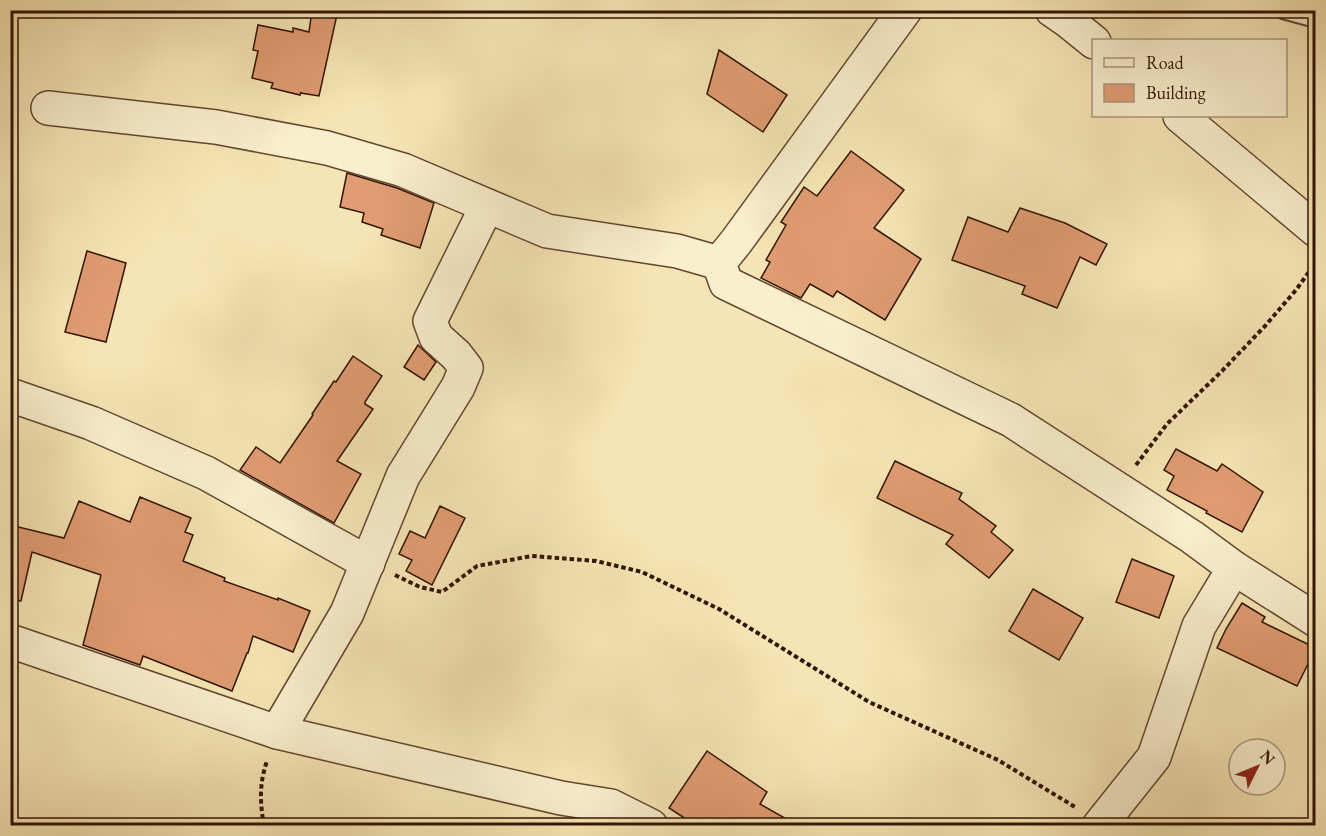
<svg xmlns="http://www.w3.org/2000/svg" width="1326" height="836" font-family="'EB Garamond',serif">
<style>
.building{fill:#e09c72;stroke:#311403;stroke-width:1.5}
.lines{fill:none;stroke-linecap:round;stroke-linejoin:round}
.service-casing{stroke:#62482f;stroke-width:20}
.minor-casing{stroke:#62482f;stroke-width:36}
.path{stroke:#311403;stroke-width:4;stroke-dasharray:4.5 3;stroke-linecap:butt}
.service{stroke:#f9eece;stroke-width:16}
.minor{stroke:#f9eece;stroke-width:33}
</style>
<rect width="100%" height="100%" fill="#f6e5b4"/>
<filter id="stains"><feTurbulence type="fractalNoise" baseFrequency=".00333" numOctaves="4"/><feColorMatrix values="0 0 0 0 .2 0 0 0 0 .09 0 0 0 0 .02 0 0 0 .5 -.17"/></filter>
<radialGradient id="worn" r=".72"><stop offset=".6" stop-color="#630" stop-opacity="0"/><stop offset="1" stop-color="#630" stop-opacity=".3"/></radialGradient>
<g class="building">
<polygon points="312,10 338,10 319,96 301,93 301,92 300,95 271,88 273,83 252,78 258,51 253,50 258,25 293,32 293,28 309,32"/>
<polygon points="719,50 787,95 763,132 707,94"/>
<polygon points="851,151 904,190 874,228 921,259 885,320 837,291 833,297 810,284 801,298 761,278 770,262 766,260 786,225 781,222 804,187 817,196"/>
<polygon points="347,173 397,188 434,203 420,248 381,235 383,229 362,222 364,213 340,207"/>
<polygon points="1020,208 1065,223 1107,244 1096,265 1080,257 1057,308 1022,294 1025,286 952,260 968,217 1008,232"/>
<polygon points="87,251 126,263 106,342 65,332"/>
<polygon points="418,345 436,362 424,380 404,367"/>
<polygon points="353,356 382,376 365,402 365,404 373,409 337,461 361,474 334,523 240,470 256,447 280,463 313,415 312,414 334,381 336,382"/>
<polygon points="1176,449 1217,471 1222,464 1263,492 1242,532 1206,513 1207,511 1167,490 1174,476 1164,470"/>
<polygon points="895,461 962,493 959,499 996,526 991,532 1013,550 989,578 946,544 953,535 877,498"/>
<polygon points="140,497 191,518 185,532 193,535 183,561 225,578 224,581 278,600 278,598 310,611 293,652 253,636 248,653 247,653 232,691 143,656 140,665 83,645 101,575 32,552 21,601 10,600 10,525 64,538 79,501 130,522"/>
<polygon points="440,506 465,518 432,585 406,571 412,560 399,554 410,531 425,538"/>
<polygon points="1132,559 1174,576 1159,618 1116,602"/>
<polygon points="1033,589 1083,618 1059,660 1009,631"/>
<polygon points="1242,603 1265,617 1262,622 1316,648 1297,686 1217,648 1226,629"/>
<polygon points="707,751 767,792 760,804 797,825 695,825 669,808"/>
</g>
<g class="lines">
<defs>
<polyline id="service" points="1283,10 1316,19"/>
<g id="minor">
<polyline points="905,10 736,242 719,263 726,283 1011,420 1192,537 1234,568 1199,626 1154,757 1099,826"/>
<polyline points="1052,10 1068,21 1094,42"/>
<polyline points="48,108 216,127 327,148 403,170 547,231 677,251 719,263"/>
<polyline points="1180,116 1316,230"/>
<polyline points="10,395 91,423 206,473 368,563"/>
<polyline points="1234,568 1316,620"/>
<polyline points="10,641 277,732 561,798 611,806 651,826"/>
<polyline points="277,732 347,613 403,476 458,387 466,368 456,355 436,337 430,321 487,206"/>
</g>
</defs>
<use href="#service" class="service-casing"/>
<use href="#minor" class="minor-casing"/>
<g class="path">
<polyline points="1136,465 1167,424 1222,371 1265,326 1296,290 1316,262"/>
<polyline points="395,575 420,587 442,592 477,566 532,556 596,561 642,572 719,609 869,702 998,760 1075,807"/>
<path d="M264,826C260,802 259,784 267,761"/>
</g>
<use href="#service" class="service"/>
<use href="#minor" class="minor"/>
</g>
<rect width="1326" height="836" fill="none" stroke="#f6e5b4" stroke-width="36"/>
<rect x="12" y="12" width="1302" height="812" fill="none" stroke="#311403" stroke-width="3"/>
<rect x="18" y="18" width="1290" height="800" fill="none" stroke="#311403" stroke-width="1.5"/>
<rect x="1092" y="39" width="195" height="78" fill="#f9eece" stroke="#a9977d" stroke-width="1.5"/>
<rect x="1104" y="58" width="30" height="9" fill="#f9eece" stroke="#a9977d" stroke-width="1.5"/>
<text x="1146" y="69" font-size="18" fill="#311403">Road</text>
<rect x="1104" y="84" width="30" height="18" fill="#e09c72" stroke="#a9977d" stroke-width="1.5"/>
<text x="1146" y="99" font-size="18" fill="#311403">Building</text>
<g transform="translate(1257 767) rotate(47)"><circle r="28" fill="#f9eece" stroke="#a9977d" stroke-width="1.5"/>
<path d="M0-4.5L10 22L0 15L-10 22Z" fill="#8f2418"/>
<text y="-9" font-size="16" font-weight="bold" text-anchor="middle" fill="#311403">N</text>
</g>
<rect width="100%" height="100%" filter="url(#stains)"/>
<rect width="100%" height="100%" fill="url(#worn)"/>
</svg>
